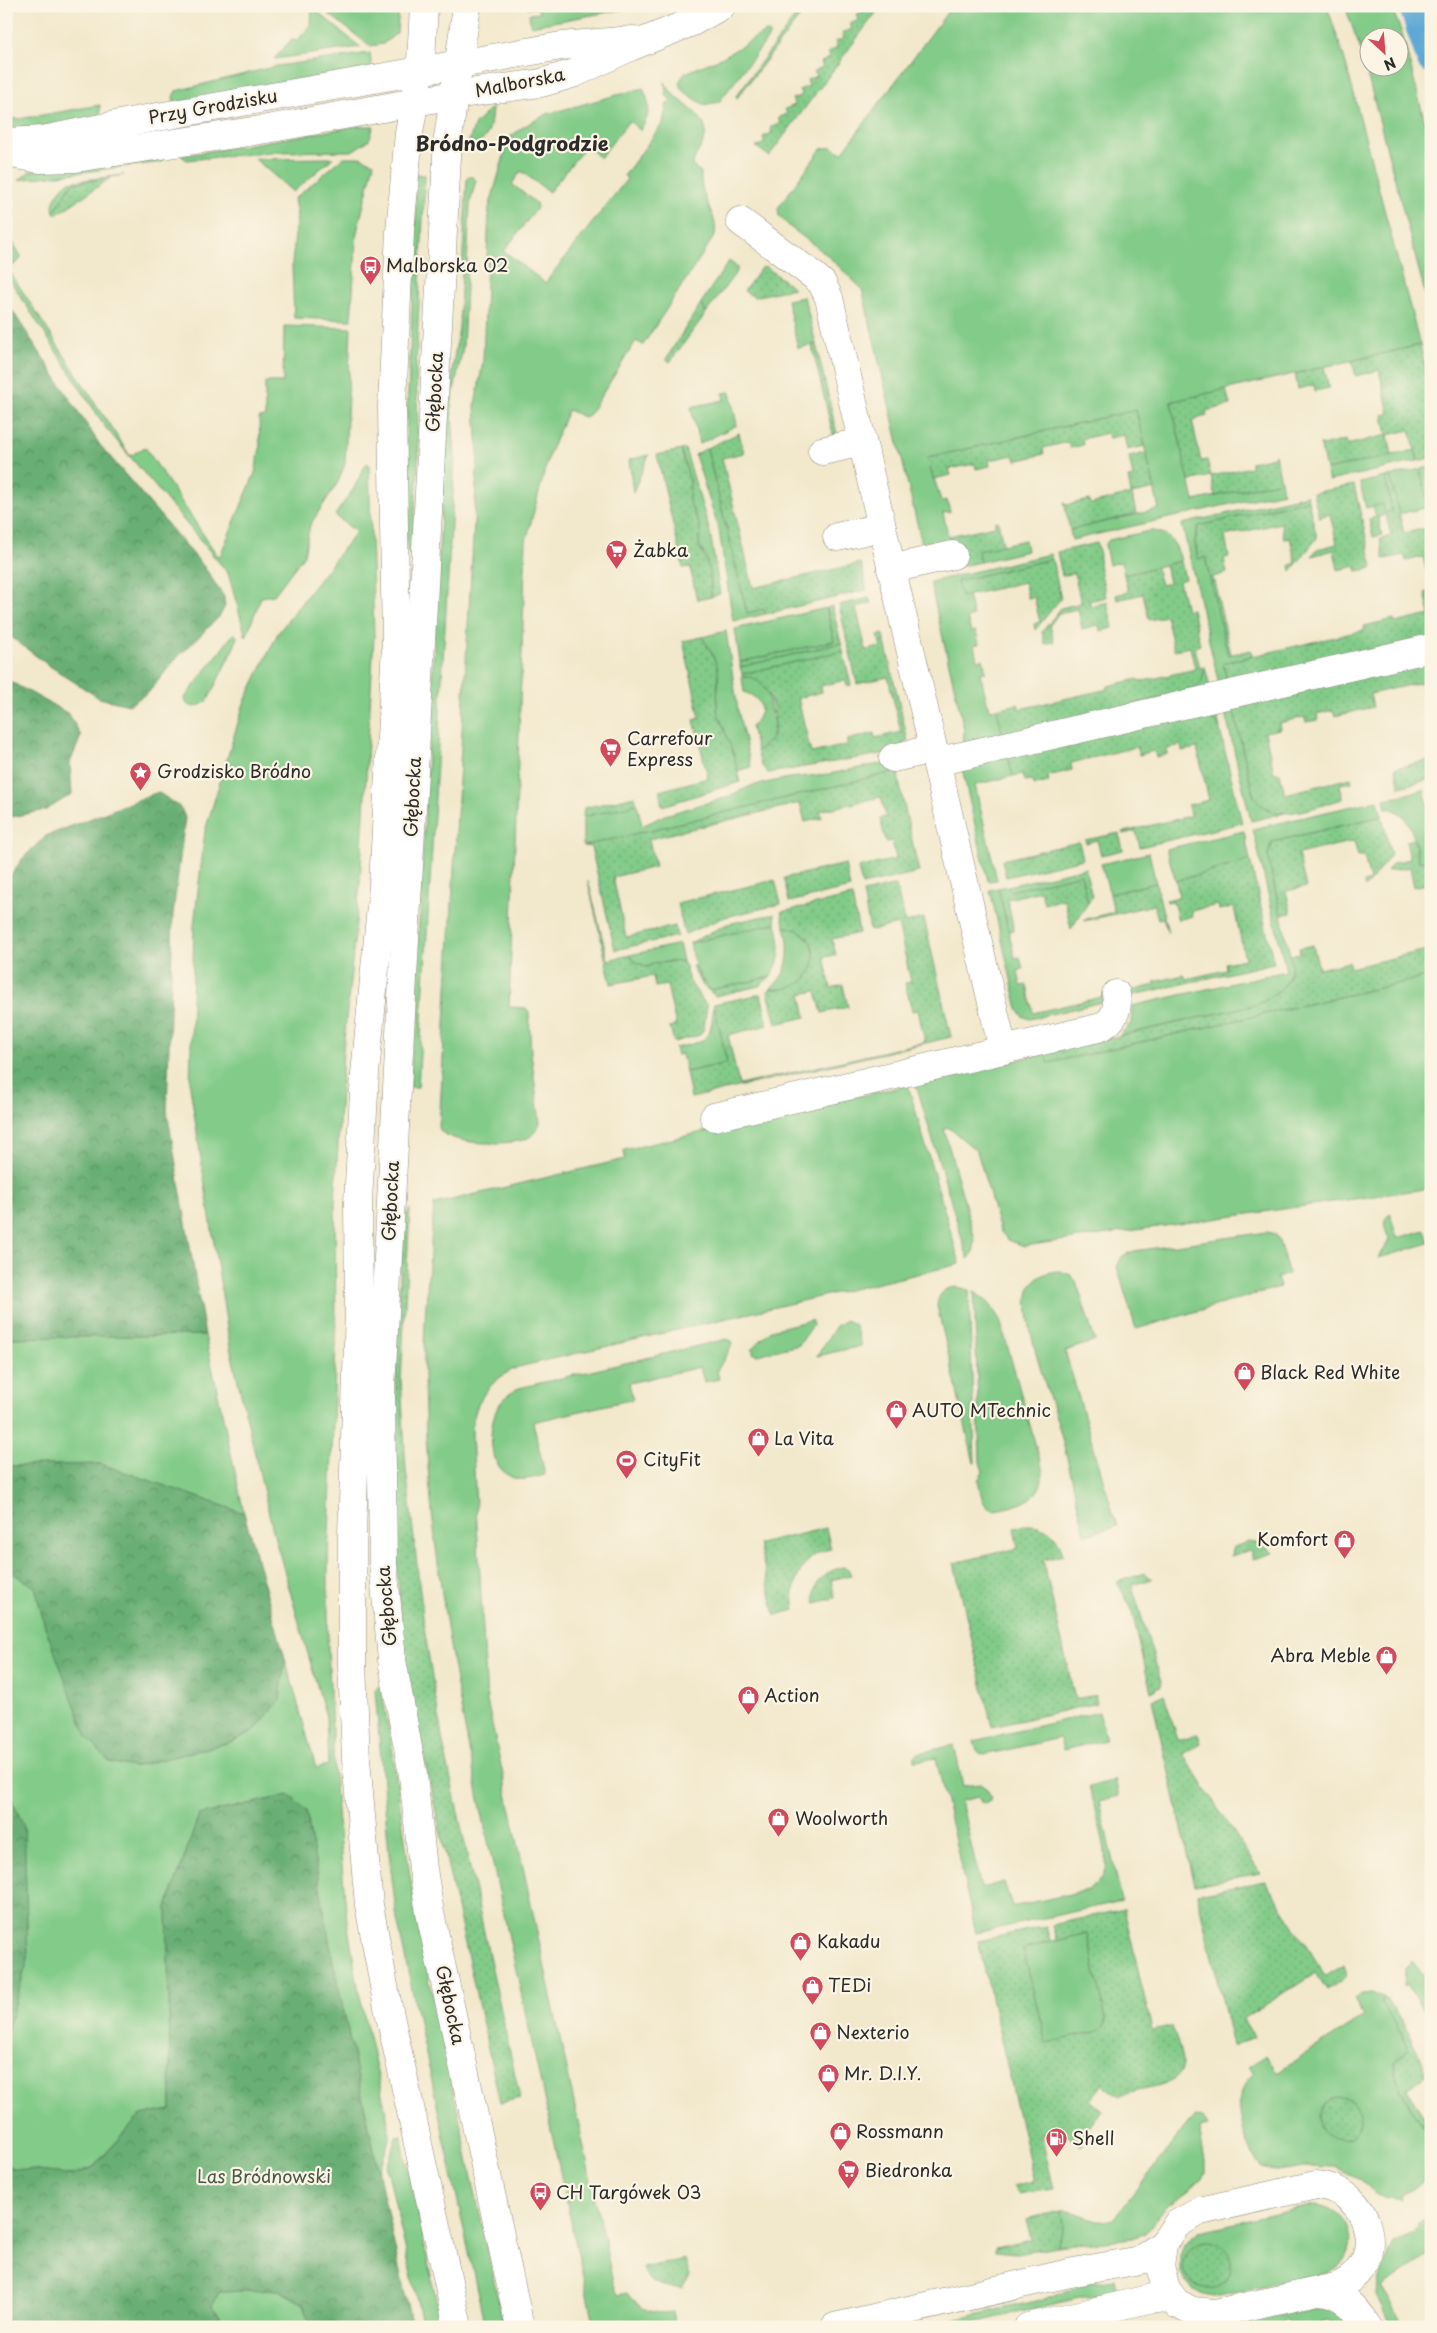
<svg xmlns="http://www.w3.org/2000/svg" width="1437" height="2333" font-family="'Playpen Sans',sans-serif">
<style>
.green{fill:#82cb88;stroke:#567b5a;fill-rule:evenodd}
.forest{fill:url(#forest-crowns);stroke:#4a6d50}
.garden{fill:url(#garden-dots);stroke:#567b5a}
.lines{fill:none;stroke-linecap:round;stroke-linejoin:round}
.canal{stroke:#5fa8d6;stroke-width:29}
.minor-casing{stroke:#8e8a7c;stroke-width:29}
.minor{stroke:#fff;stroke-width:28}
.labels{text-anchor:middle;stroke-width:4.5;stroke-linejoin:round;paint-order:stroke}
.street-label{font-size:18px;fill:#2b2b2b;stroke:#fcf5e5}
.poi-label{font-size:18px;fill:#2b2b2b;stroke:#fcf5e5;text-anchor:start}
.park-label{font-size:18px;fill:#455b47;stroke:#fcf5e5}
.quarter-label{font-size:20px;font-weight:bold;fill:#2b2b2b;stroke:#fcf5e5}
</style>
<defs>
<pattern id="forest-crowns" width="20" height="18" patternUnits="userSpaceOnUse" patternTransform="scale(1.25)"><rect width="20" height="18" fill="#69af74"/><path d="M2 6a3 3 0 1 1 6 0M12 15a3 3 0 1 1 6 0" fill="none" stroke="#578f5f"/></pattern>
<pattern id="garden-dots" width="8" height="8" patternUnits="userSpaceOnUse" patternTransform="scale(1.25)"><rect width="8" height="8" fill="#82cb88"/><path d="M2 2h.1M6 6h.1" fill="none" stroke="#70ae76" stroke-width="1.8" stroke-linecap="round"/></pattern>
</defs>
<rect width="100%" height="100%" fill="#fcf5e5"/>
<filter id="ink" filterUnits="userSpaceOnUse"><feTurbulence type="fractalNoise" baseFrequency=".02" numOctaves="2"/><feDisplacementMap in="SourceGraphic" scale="10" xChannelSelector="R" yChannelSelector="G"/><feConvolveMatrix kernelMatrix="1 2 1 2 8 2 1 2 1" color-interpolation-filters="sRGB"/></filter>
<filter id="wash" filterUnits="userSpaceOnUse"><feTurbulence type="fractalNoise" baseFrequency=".0096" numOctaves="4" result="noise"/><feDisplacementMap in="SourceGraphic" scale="20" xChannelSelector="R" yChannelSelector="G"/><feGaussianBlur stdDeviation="1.12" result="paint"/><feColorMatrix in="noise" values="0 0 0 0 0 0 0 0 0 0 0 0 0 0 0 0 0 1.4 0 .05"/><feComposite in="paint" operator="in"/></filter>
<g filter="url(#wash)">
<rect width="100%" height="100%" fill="#f2e8cc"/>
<g class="green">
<polygon points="399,6 397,33 383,44 370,46 320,7"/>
<polygon points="527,6 642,6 531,26 529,14 539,13 538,8 527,8"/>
<polygon points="803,6 808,6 737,98 736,96"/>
<polygon points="952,6 1327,6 1344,57 1420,345 1171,402 1194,501 1281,481 1283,492 1072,540 1070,530 1159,509 1136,410 928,458 941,501 947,500 950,512 943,513 950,543 923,549 862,289 826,254 790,227 779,216 778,208 821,149 832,147 842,153"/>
<path d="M1345,6H1391L1402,33L1431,146V316L1361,51ZM1370,38H1400V68H1370Z"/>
<polygon points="312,7 360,47 274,59 291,40 297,41 311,25"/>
<polygon points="765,32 769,33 769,37 719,102 704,105 682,90 679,82 685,73 723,57"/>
<polygon points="370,53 372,69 174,103 173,97 176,91 277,66"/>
<path d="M665,82C675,104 710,113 705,137C702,148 694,156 692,166L701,172C699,199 719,215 715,235L643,345L636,341L589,415L584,417L568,410L549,455L526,541L509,1007L526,1008L529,1012L531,1053L540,1123C538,1129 534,1134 528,1138C512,1146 447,1146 439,1128L478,453L475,405L483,362L489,208L509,138L523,127L547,114L643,88C651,105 651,115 640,130L629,121L600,158L586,146L549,192L521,171L512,184L536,203L537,208L504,251L545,283L627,179L624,176L663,123L667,103L672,102L666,95Z"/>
<polygon points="100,105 100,115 93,120 14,129 6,127 6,118 19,119"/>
<path d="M492,107C491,124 490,145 468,144L475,124Z"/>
<polygon points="357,126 374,126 369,140 352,151 271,152 187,160 181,156"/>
<polygon points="344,157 360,157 374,163 357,232 351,320 294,318 292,264 297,215 294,199"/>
<polygon points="165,158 162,162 19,180 30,171"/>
<polygon points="333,158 293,192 255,159"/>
<polygon points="415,174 425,175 416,368 419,454 412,554 410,554 407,551 406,436 416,223"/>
<path d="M124,175L72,184L54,212C50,201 60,189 68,182Z"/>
<polygon points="467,177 473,177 476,180 470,204 463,347 451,405 455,457 418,1087 410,1087 447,402 459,328"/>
<polygon points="9,236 21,256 20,260 8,269 130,456 145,447 219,558 255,473 260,448 259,418 265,417 265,382 283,382 284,326 351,328 345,464 338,482 310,525 304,555 274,595 261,597 246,637 228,573 106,428 8,277 6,238"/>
<polygon points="729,261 737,267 737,271 706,313 701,303"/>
<polygon points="804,297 816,344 798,348 787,300"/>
<polygon points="730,392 737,425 699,444 691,407 724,400 723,393"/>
<polygon points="707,448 747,613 764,609 765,614 733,621 719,530 695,455"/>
<polygon points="685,449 710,532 720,594 711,597 711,581 706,557 699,545 700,527 689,501 690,482 681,450"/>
<polygon points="1415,450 1418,461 1329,481 1326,470"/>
<polygon points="366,464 369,464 374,636 360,884 343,1050 335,1202 336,1340 328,1563 328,1649 335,1788 347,1921 359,1992 389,2126 390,2136 379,2173 333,1962 306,1810 289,1795 199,1815 167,1907 171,2110 141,2115 93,2167 72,2175 12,2168 6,2164 6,2035 28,1959 24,1827 6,1788 6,1569 35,1587 45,1627 133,1767 231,1742 254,1731 280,1700 285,1658 316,1768 328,1765 326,1717 274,1535 230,1347 190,1087 194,925 205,831 244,703 278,633 356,532 335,515 354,488"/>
<polygon points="1420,469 1429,507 1399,514 1390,476"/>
<polygon points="1385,477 1392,511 1385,513 1382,504 1366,508 1360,483"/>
<path d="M1307,495L1308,500L1199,526C1193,537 1195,546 1198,558L1205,557L1228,655L1251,650L1252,656L1223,663L1229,689L1221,693L1182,524Z"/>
<path d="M1149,531C1168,530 1177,544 1181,561L1124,575L1121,562L1109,565L1105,545L1109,540Z"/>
<polygon points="1025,540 1027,551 980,562 977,551"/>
<polygon points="1050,554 1052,559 957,581 961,597 968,595 973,616 967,618 971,632 976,631 979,644 974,645 977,660 983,659 986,672 980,673 989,710 997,709 1003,736 1205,671 1205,667 1212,695 963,746 964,729 930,582"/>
<polygon points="826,608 834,641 740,662 735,629"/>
<path d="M726,631L738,711L751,767L737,771C735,751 723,735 718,716C715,702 719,690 718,676C717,662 710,649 702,637Z"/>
<path d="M234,633L237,636L235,645L208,700C199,707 189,711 184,699Z"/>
<polygon points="841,643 843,651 742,674 740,667"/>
<path d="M750,676L759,681L767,691L774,725L771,739L757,751L751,727C766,712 764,699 744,692L742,678Z"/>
<polygon points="1222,700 1231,700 1254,797 1268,811 1285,813 1251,821"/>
<polygon points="1214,702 1220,728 1215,721 1007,753 1013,776 975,785 997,880 988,881 960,760"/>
<polygon points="885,763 898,771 584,846 583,844 583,817 637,804 642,826 665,815 724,798 751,786 789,778 829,774"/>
<path d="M1424,790L1429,810L1427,818L1431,837V859L1420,862C1414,842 1412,810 1386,808L1384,799Z"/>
<polygon points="1378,800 1382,816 1272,842 1268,855 1269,862 1292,964 1289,977 1284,986 1268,999 1258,1004 1119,1036 1131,1023 1132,1006 1286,971 1253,829"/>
<polygon points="1244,831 1250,860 1176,881 1166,849"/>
<polygon points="1149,853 1156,883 1110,894 1101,864"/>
<polygon points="1085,868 1092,897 1088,903 1081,875 1010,891 1008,886"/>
<polygon points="998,888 1015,958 1020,957 1023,969 1018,971 1021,986 1027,985 1033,1013 1106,996 1106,1001 1030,1019 1022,1016 1018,1009 990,890"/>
<path d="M776,923C781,943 783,959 770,977L711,990C696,977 694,961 690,943Z"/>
<path d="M785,927C827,930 825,994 770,989C790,974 791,949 785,927Z"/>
<polygon points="679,944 683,961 655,963 648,967 635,962 630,955"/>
<polygon points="1431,976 1431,1188 1024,1246 1008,1240 1000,1231 977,1151 948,1127 944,1129 975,1240 973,1254 968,1259 916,1084 1046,1053 1049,1063"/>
<path d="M714,1004L727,1063L686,1072L682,1054L677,1055L675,1048C711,1040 710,1040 714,1004Z"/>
<path d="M908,1085L960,1264L518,1367C489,1380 472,1403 472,1435L487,1701L613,2282L618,2295L627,2293C638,2309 653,2315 672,2312L676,2327C655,2327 606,2332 592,2318C562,2179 531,2040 501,1901C463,1728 426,1552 424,1374C423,1317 430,1260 434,1204L625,1159L624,1150Z"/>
<path d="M1390,1214L1397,1238L1425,1230L1429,1243L1379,1258L1389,1240C1386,1230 1380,1221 1390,1214Z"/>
<polygon points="1267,1232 1275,1234 1278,1238 1289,1274 1277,1278 1280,1287 1136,1329 1117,1267 1122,1256 1134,1251"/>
<path d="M1060,1271L1071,1275L1076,1281L1095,1341L1065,1351L1117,1526L1085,1535C1077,1502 1070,1468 1061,1435C1052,1399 1020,1323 1029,1290C1033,1278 1047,1271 1060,1271Z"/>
<path d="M958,1287L969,1290L975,1463H974L937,1306C938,1293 945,1287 958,1287Z"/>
<path d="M974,1291L990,1304L1000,1320L1043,1471C1042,1501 1020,1505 995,1510C981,1509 981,1491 978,1480L983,1472L980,1462Z"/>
<polygon points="811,1320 813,1325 799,1345 757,1355 753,1354 753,1348 771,1330"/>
<polygon points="846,1320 855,1325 861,1346 817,1356 836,1326"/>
<polygon points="205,1335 244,1513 101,1464 6,1466 6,1338"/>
<path d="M727,1339L731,1341L732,1345L717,1371L719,1379L704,1382L700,1367L629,1383L633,1399L533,1422L545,1475C536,1477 527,1480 518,1479C489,1474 486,1430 497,1409C502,1399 510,1393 519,1388Z"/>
<polygon points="378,1686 381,1689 391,1740 416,1917 504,2327 485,2327 397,1920 389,1854 375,1690"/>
<path d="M1099,1712L1106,1740L1063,1750L1060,1738L984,1755C977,1753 975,1747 974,1741Z"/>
<path d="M954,1745L963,1786L980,1784L987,1789L991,1797L990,1801L985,1804L981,1802L978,1797L961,1801L981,1888L1004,1882L1012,1906H1016L1088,1890C1098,1885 1106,1874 1106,1862C1106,1843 1094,1807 1089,1787L1115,1780L1119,1796L1099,1801L1122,1901L976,1933L936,1758L915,1761V1756L919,1753Z"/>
<polygon points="1087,1933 1106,2016 1104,2026 1099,2031 1046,2044 1023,1949"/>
<polygon points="1412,1961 1425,1977 1431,1973 1431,2022 1407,1984 1404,1986 1405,1970"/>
<path d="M1372,1993L1386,1999L1381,2002L1410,2048L1394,2062L1400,2091L1431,2139V2176L1400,2196L1401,2199L1375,2194L1358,2178L1335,2167L1309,2166L1278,2171L1262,2167C1248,2156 1237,2114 1240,2097C1241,2087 1247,2080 1254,2073L1248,2066L1266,2055L1277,2072L1364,2016L1355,1998L1362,1994Z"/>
<path d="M1195,2117L1203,2118L1208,2126L1199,2128L1205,2161V2172L1202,2179L1189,2191L1167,2206L1145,2233L1132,2238L1057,2246L1063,2227L1061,2211C1080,2209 1096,2226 1113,2219L1190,2121Z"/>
<polygon points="401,2136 442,2327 423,2327 387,2168 396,2137"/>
<path d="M1315,2205C1356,2209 1365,2261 1324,2274L1215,2297L1203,2295L1192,2289L1184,2280L1180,2271V2255L1184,2244L1200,2231Z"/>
<polygon points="1431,2215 1431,2255 1381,2287 1406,2327 1392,2327 1377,2296 1378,2281 1395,2243 1419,2227 1417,2224"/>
<polygon points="1115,2279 1117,2289 957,2327 923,2327 1044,2299 1088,2283"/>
<polygon points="279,2290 304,2304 311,2327 226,2327 213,2305 219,2292"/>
<polygon points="1316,2308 1336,2311 1350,2322 1342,2327 1327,2320 1313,2327 1290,2327 1285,2320 1274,2327 1224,2327"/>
</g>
<g class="forest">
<polygon points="6,301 100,445 205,568 224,597 225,606 220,616 175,660 149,692 129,705 99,698 48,665 6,633"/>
<polygon points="6,679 69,714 81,736 70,763 72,794 46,810 6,818"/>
<polygon points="158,792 181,808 185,818 173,914 167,1111 205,1335 6,1338 6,882 23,858 46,836"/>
<polygon points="101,1464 244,1513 285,1658 280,1700 254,1731 231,1742 133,1767 109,1762 87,1737 45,1627 35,1587 6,1569 6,1466"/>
<polygon points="6,1788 24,1826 28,1959 6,2035"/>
<polygon points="289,1795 306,1810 333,1962 412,2327 311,2327 304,2304 279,2290 219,2292 213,2305 226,2327 6,2327 6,2164 12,2168 73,2175 94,2167 141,2115 171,2110 167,1907 199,1815"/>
</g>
<g class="garden">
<polygon points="865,6 881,6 769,156 756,147 765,143 763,137 772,133 770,128 780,123 778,118 787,114 785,109 795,105 792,99 802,95 799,90 809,86 807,80 816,76 814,71 823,67 821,62 830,58 828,52 837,48 835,42 844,38 842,33 852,29 850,24 859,20 857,14 867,10"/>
<polygon points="112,177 56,215 54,212 72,184"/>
<polygon points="766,267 794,288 754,297 744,291 761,268"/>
<polygon points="701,303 706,313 670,362 666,359"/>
<polygon points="816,344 837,434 833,435 812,346"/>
<polygon points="1420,345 1431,392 1431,458 1418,461 1410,430 1388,435 1392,455 1326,470 1320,443 1322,446 1346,440 1347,445 1387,435 1383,415 1389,413 1379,370 1356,376 1352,361"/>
<polygon points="1324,367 1329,388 1315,391 1314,385 1298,389 1295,374"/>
<polygon points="1226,389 1230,405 1206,411 1207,416 1192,420 1201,461 1207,460 1211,476 1251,467 1251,462 1274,457 1275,454 1281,481 1215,496 1211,476 1189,481 1171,402"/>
<polygon points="1136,410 1145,446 1127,450 1124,435 1109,438 1107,433 1082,439 1083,445 1070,448 1068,442 1043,448 1044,454 1016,461 1014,455 989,460 990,466 976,469 975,464 949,469 951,475 933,479 928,458"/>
<polygon points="739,433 744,453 722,458 753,588 861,563 867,590 765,614 764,609 747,613 707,448"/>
<polygon points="681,450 690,482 689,501 700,527 699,545 710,571 711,597 697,600 690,567 683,568 657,455"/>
<polygon points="1146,453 1155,489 1132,494 1136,514 1070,530 1064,502 1066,505 1089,500 1091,504 1131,494 1128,478 1133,477 1129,457"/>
<polygon points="649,455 633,492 629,460"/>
<polygon points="1431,467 1431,516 1420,469"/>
<polygon points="1390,476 1404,533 1431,527 1431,642 1229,689 1223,663 1365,630 1364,626 1394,619 1395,623 1430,615 1425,593 1431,591 1423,557 1406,561 1404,555 1384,559 1380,539 1391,536 1386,515 1378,517 1382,535 1373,537 1369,519 1376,517 1373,506 1383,504 1385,513 1392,511 1385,477"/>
<polygon points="1354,485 1373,568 1357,571 1355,566 1338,570 1334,550 1312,556 1317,549 1337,544 1330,514 1319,517 1313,493"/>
<polygon points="1308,500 1317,538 1291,571 1290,565 1296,563 1290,538 1284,539 1281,523 1225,536 1229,557 1224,558 1227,573 1213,577 1231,654 1228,655 1205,557 1198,559 1195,541 1198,528 1199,526"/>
<polygon points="998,521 1003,545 978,551 980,562 956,567 949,536 995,526 995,522"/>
<polygon points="1097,543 1100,555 1099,564 1106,597 1089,601 1091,606 1107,602 1113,628 1100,631 1099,625 1082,629 1078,609 1059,613 1050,625 1054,642 1045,644 1042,632 1061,608 1081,603 1074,573 1062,576 1057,552"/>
<polygon points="1052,559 1061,598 1035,630 1034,624 1040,622 1034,597 1028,598 1024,582 961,597 957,581"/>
<polygon points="1181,561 1185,579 1179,581 1186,610 1192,609 1200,645 1195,647 1200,668 1205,667 1202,681 1195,689 1003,736 997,709 1018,704 1020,709 1108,689 1108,686 1138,679 1139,682 1195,669 1190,647 1174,650 1166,616 1149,620 1143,594 1117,600 1116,595 1128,592 1124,575 1156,567 1161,585 1169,583 1165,565"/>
<path d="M869,598L871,603L856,607L866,650L881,647L878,635L883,634L908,741L888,753L768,773L761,765L757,751C762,748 769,744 772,738C781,720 768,672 742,677V674L843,651L851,685L847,686L845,680L821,686L822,692L798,698L811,753L847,745V740L874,733L875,738L901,732L888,677L857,684L839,605Z"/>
<polygon points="832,606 841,643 740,667 740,662 834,641 827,608"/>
<polygon points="702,637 712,653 718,668 717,710 734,755 740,782 662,806 659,791 708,778 694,720 700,718 683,641"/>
<path d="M1431,654V688H1429L1427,681L1370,694L1373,707L1335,716L1333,710L1317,714L1318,720L1306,722L1304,717L1279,723L1280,729L1265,732L1274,773H1280L1285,794L1351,778L1352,782L1340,784L1343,799C1316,806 1267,829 1253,793L1231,700Z"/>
<polygon points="1202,712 1212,718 1219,726 1242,823 1140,847 1136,831 1124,834 1123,832 1190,816 1188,805 1209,800 1197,748 1182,751 1181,745 1167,749 1168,754 1156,757 1154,751 1139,755 1136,747 1071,763 1072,770 1048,776 1049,782 1034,785 1033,780 1025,781 1023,774 1013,776 1007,753"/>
<polygon points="1431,760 1431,779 1400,787 1395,768"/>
<polygon points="898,771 899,782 919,872 862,885 858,868 896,859 892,841 886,842 880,818 886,817 881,797 820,811 822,818 805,822 800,803 649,839 655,867 613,877 626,937 675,926 677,936 615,950 591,847 584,846"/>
<polygon points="635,796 637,804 583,817 584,808"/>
<polygon points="1382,816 1391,855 1365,888 1364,883 1370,881 1364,856 1358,856 1354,841 1298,854 1306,887 1286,891 1291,913 1281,915 1269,862 1268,855 1273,842"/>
<polygon points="1119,833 1123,850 1101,855 1097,840 1086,843 1085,840"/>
<polygon points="1414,839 1419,862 1431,859 1431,883 1414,887 1410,867 1387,871 1393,863 1410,859 1406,841"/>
<polygon points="1079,842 1083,859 1006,877 1002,860"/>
<polygon points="1250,860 1274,963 1130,996 1129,991 1155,985 1154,982 1184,975 1186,979 1226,970 1225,963 1245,959 1234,907 1219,910 1218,905 1191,911 1192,916 1178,920 1173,901 1167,902 1166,900 1179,897 1176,881"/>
<polygon points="845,864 850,888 789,902 784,878"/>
<polygon points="1081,874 1088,903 1071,929 1064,899 1044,904 1041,891 1007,899 1014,930 1009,931 998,888 1008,886 1010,891"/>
<polygon points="775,880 781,904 725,917 685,934 677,903"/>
<polygon points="588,881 608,960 630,955 635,962 648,967 655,963 683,961 689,981 707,1006 704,1028 700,1035 674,1042 670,1027 676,1025 667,985 655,987 653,976 611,984"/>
<polygon points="1156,883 1168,933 1163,918 1158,919 1154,905 1084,921 1086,919 1114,912 1110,894"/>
<polygon points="896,885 905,923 924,918 951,1037 691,1098 686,1072 727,1063 714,1004 761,994 768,1025 728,1035 739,1085 925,1042 918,1010 912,1011 905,983 911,982 898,924 870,931 863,893"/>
<path d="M852,896L859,933L832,939L836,955L824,957L831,988L843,985L848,1007L822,1013L816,991L801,994L806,1017L776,1024L768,991L770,989C825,994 827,930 785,927L781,912Z"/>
<polygon points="774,914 776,923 690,943 727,924"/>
<path d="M1313,945L1319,969L1349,962L1350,968L1431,949V976L1048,1063L1046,1053L1258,1004C1278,994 1296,980 1290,955L1300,953L1299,948Z"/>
<polygon points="692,966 695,966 701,980 711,990 770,977 759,986 715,996 701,984"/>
<path d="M410,1209L401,1380L406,1469L425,1634L443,1743L520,2098L500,2103L412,1703C385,1543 395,1381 403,1220Z"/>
<path d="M1028,1525C1048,1525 1059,1537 1063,1555L1043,1560L1075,1699L1095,1695L1097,1703L992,1727L954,1563L1018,1548L1014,1528Z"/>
<path d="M826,1528L831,1549C803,1554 789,1584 795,1610L775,1615L759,1544Z"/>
<polygon points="1247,1542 1262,1544 1273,1553 1253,1559 1250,1550 1231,1556 1232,1548"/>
<path d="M843,1567L848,1569L851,1575L831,1580L835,1598L815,1603C811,1583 825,1571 843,1567Z"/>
<polygon points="1145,1573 1152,1579 1132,1585 1162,1685 1151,1692 1131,1608 1117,1582"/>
<polygon points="1164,1694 1178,1740 1198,1734 1201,1743 1183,1754 1260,1873 1195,1885 1152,1700"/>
<polygon points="1265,1881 1326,1976 1344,1965 1347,1974 1343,1980 1327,1990 1316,1973 1243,2019 1254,2037 1233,2046 1197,1894"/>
<path d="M1124,1909L1152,2030L1172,2026C1175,2037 1181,2049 1182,2060C1185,2092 1135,2084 1120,2097L1103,2084L1090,2100L1102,2110L1080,2139L1084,2143L1081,2146L1060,2130L1041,2134L1054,2189L1018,2194L1013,2186L1034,2181L978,1941L1046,1926L1050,1942L1023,1949L1046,2043L1099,2031L1104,2026L1106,2019L1087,1933L1056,1941L1052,1925Z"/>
<path d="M1386,1999C1404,2022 1418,2048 1426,2076L1406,2089L1431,2128V2139L1400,2091L1394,2062L1410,2048L1381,2002Z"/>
<circle cx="1340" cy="2119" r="21"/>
<polygon points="1061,2211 1063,2227 1057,2246 1017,2253 995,2251 995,2247 1031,2239 1026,2219"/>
<circle cx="1207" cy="2265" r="24"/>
<path d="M685,2259L690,2276L682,2288C666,2288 649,2285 643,2268Z"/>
</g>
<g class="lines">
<polyline class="canal" points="1413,6 1431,59"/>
</g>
</g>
<g filter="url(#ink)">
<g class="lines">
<defs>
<g id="minor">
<polyline points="424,6 421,61 409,133 400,231 392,407 396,645 383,885 365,1074 358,1202 359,1309 352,1536 352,1664 356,1759 369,1905 387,2002 458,2327"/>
<polyline points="467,6 448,138 381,1388 383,1563 392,1660 413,1775 423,1869 430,1913 520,2327"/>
<polyline points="7,142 43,140 135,121 561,46 633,40"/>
<polyline points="6,151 17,155 40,159 76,158 267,129 454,95 541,83 575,73 630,47 692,22 721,6"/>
<polyline points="740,221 814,276 822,283 829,298 1003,1050"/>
<polyline points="822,451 862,442"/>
<polyline points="837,537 882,527"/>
<polyline points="891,569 953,555"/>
<polyline points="893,758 933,749"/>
<polyline points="936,762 1431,648"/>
<path d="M714,1117L1098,1028C1114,1022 1119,1010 1116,994"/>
<path d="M1319,2291C1342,2292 1356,2309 1368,2327"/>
<polyline points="835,2327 1074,2272 1140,2260 1163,2244"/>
<path d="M1028,2327L1153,2298L1170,2299L1192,2311L1216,2313L1336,2287C1391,2265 1372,2189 1316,2185L1200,2211L1177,2224L1163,2244L1160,2266L1166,2289L1178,2305"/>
</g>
</defs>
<use href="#minor" class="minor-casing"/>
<use href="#minor" class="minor"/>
</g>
</g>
<defs>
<symbol id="bus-pin" viewBox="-11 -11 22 30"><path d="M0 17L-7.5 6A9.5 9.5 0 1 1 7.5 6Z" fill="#d1495b" stroke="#fcf5e5"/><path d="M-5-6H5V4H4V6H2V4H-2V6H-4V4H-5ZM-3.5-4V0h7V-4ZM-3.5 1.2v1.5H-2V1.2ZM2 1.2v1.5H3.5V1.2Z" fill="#fff"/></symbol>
<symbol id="supermarket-pin" viewBox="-11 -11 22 30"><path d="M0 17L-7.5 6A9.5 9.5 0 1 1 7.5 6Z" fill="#d1495b" stroke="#fcf5e5"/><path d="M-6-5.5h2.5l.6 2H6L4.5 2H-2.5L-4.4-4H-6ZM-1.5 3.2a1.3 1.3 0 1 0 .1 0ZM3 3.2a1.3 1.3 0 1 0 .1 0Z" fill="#fff"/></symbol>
<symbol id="sight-pin" viewBox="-11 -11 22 30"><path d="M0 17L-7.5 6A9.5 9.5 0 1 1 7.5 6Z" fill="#d1495b" stroke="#fcf5e5"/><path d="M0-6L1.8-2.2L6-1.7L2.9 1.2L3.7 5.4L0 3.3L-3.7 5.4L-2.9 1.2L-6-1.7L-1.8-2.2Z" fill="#fff"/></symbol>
<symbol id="shop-pin" viewBox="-11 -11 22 30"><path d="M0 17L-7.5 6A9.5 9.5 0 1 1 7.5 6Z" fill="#d1495b" stroke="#fcf5e5"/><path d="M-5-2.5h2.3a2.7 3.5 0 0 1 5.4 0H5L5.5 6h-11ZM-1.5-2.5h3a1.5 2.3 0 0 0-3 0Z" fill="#fff"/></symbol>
<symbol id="stadium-pin" viewBox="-11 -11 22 30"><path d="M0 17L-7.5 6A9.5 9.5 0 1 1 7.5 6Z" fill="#d1495b" stroke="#fcf5e5"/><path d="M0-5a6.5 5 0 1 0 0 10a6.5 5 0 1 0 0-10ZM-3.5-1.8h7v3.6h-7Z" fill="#fff"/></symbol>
<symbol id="fuel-pin" viewBox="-11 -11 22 30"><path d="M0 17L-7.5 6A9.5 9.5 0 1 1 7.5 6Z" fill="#d1495b" stroke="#fcf5e5"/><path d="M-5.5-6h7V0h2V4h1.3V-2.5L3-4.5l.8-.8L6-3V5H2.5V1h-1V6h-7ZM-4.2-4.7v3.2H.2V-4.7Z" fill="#fff"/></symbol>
</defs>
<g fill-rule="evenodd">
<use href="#bus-pin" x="358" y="254" width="25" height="34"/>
<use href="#supermarket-pin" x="604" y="538" width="25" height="34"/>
<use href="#supermarket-pin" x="598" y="736" width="25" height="34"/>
<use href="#sight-pin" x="128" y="760" width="25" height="34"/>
<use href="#shop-pin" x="1232" y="1360" width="25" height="34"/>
<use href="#shop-pin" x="884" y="1398" width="25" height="34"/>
<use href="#shop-pin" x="746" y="1426" width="25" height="34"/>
<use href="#stadium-pin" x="614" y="1448" width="25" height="34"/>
<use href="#shop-pin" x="1332" y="1528" width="25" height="34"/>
<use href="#shop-pin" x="1374" y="1644" width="25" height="34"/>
<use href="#shop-pin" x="736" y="1684" width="25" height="34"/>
<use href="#shop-pin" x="766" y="1806" width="25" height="34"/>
<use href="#shop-pin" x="788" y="1930" width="25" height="34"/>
<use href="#shop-pin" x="800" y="1974" width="25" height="34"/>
<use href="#shop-pin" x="808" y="2020" width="25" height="34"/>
<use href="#shop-pin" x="816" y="2062" width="25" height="34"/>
<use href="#shop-pin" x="828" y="2120" width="25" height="34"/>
<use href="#fuel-pin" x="1044" y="2126" width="25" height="34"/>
<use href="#supermarket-pin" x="836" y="2158" width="25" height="34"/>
<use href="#bus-pin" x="528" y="2180" width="25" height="34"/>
</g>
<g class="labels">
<g class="street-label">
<text transform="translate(520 83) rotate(-11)" y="6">Malborska</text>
<text transform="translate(213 107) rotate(-10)" y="6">Przy Grodzisku</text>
<text transform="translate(435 392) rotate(-87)" y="6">Głębocka</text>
<text transform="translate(413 797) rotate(-87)" y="6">Głębocka</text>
<text transform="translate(391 1201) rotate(-87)" y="6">Głębocka</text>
<text transform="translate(387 1606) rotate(-95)" y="6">Głębocka</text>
<text transform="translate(450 2005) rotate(78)" y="6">Głębocka</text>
</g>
<g class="poi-label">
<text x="386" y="272">Malborska 02</text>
<text x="633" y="557">Żabka</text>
<text x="627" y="745">Carrefour<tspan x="627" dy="21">Express</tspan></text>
<text x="157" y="778">Grodzisko Bródno</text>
<text x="1260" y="1379">Black Red White</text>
<text x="912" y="1417">AUTO MTechnic</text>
<text x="774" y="1445">La Vita</text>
<text x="643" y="1466">CityFit</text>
<text x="1328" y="1546" text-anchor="end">Komfort</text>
<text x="1371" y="1662" text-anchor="end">Abra Meble</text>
<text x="764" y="1702">Action</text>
<text x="795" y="1825">Woolworth</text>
<text x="817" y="1948">Kakadu</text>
<text x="828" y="1992">TEDi</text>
<text x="836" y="2039">Nexterio</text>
<text x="844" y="2080">Mr. D.I.Y.</text>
<text x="856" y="2138">Rossmann</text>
<text x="1072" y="2145">Shell</text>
<text x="865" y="2177">Biedronka</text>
<text x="556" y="2199">CH Targówek 03</text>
</g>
<g class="park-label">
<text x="264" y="2183">Las Bródnowski</text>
</g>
<g class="quarter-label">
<text x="512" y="151">Bródno-Podgrodzie</text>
</g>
</g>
<rect width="1437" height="2333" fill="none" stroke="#fcf5e5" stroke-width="25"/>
<g transform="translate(1384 52) rotate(154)"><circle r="24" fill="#fcf5e5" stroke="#a8a49b"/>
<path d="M0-4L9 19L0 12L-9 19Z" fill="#d1495b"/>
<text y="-8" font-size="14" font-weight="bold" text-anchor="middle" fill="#2b2b2b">N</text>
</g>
</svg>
